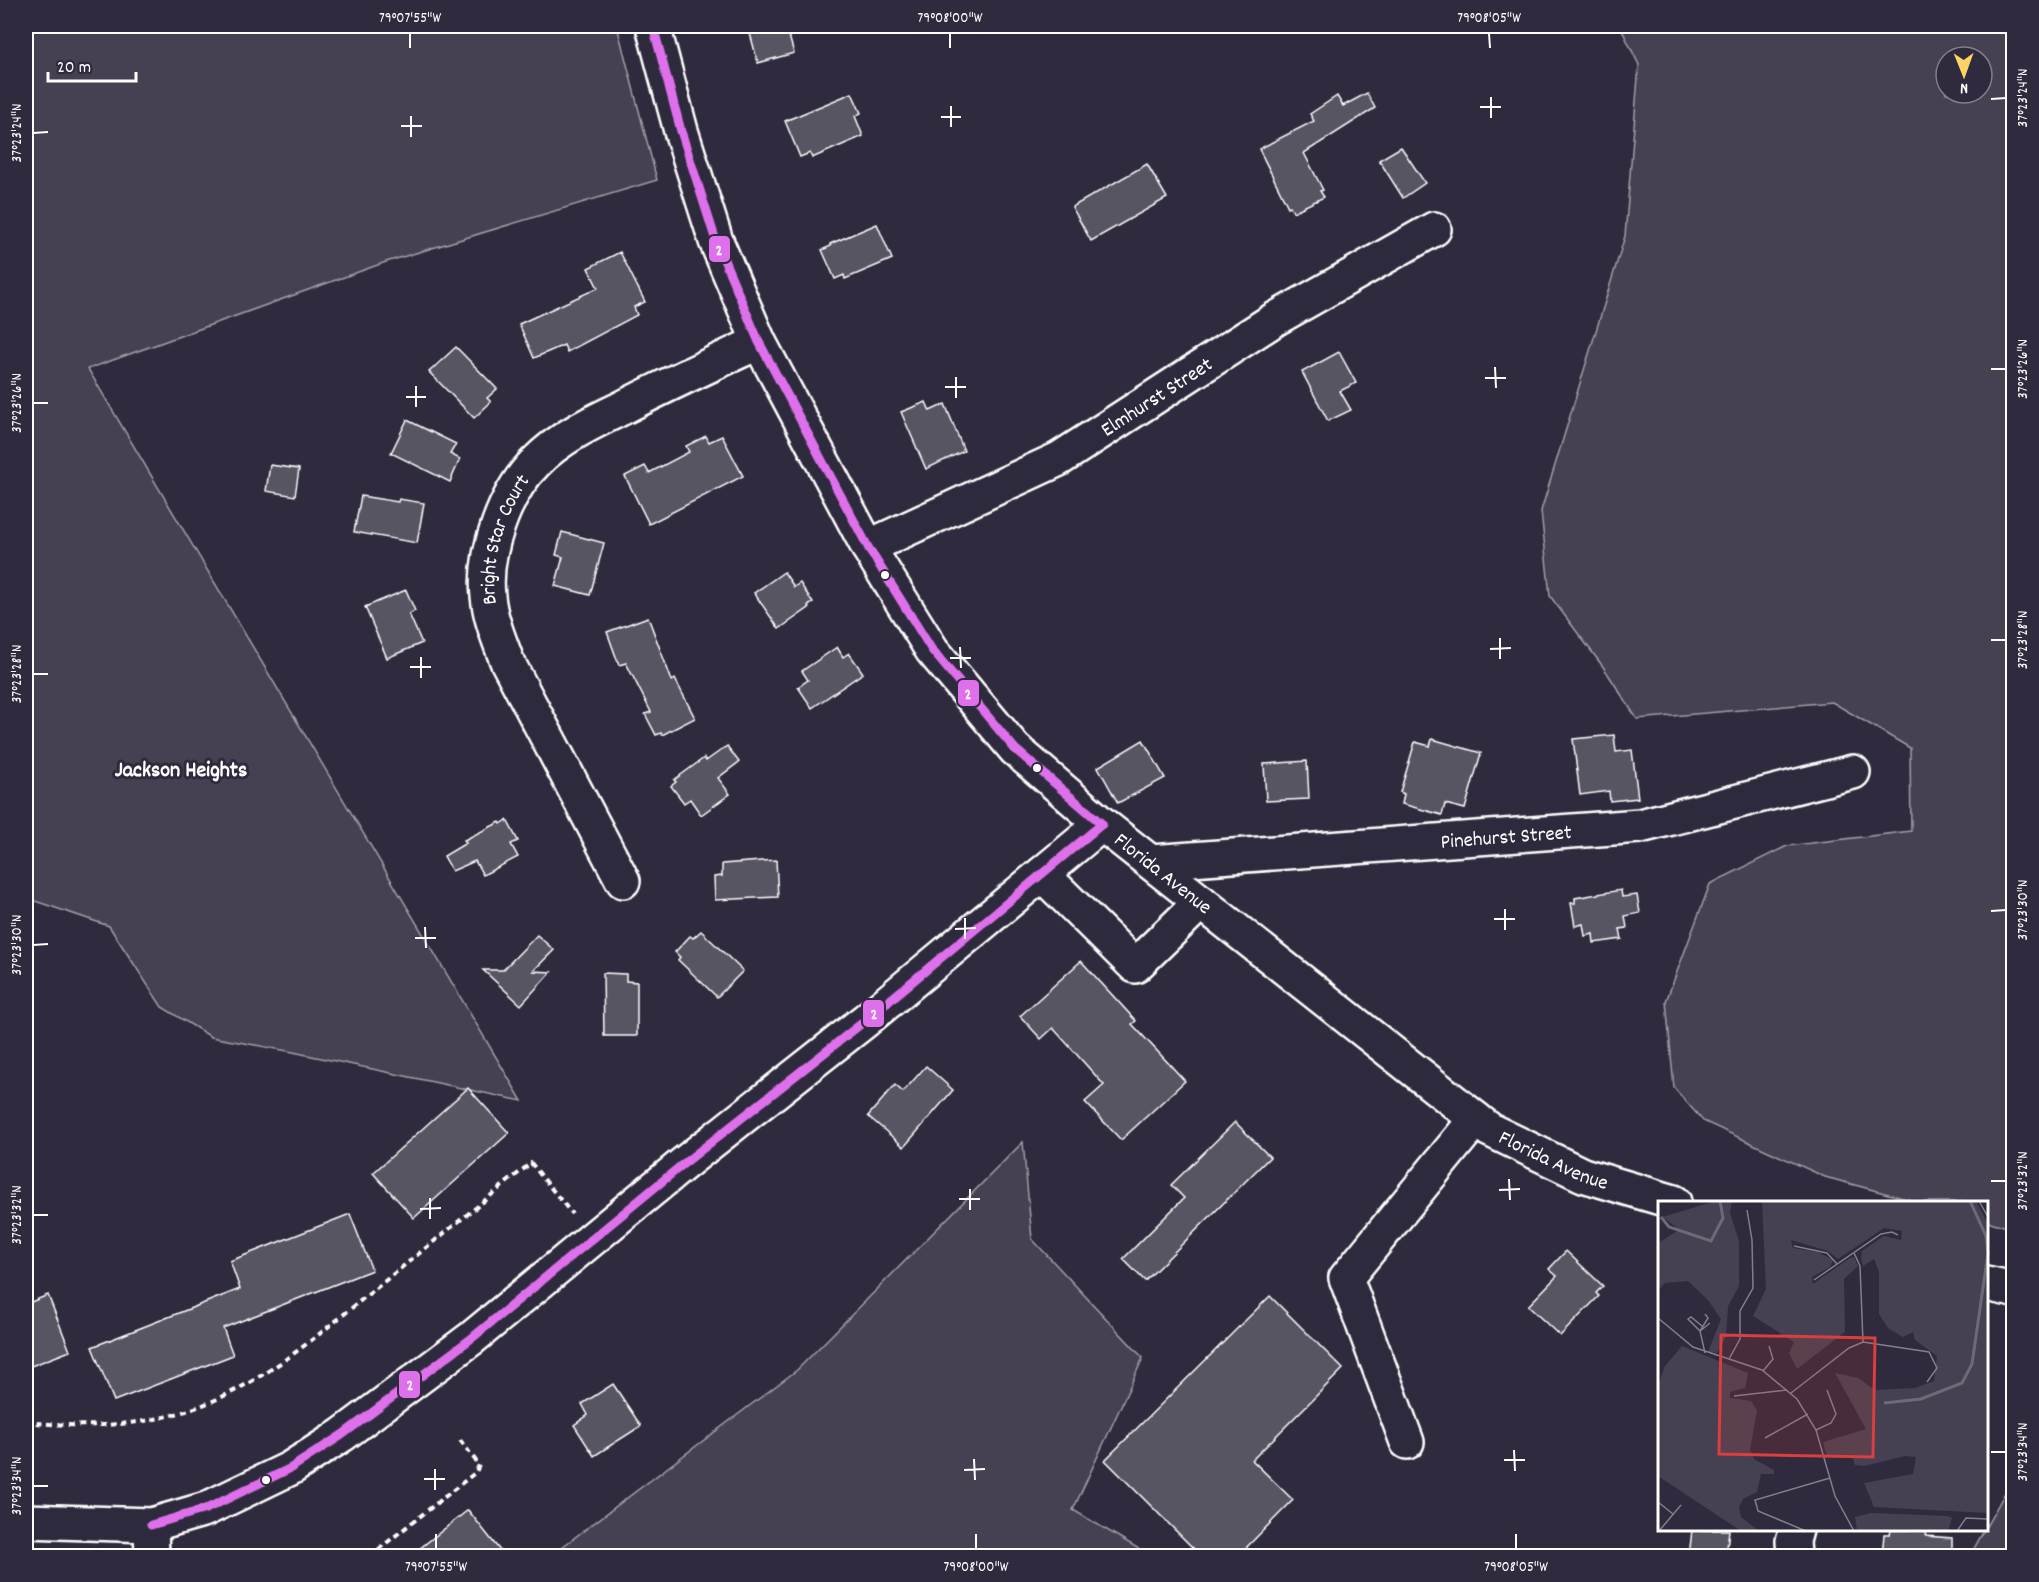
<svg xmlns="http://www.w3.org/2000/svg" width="2039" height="1582" font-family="Dekko,sans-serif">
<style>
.green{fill:#464152;stroke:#a2a0a8;stroke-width:1.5;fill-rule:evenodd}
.building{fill:#595564;stroke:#fff;stroke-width:1.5}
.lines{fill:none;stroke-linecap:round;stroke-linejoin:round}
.minor-casing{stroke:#fff;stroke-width:38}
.major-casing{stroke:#fff;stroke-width:38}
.path{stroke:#fff;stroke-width:4;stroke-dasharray:6 4.5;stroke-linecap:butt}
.minor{stroke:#2f2a3d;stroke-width:33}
.major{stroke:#2f2a3d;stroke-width:33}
.bus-1-casing{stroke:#2f2a3d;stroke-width:14}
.bus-1{stroke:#de70ec;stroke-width:9}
.ticks{fill:none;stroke:#fff;stroke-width:2}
.bus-dot{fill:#fff;stroke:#2f2a3d;stroke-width:2}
.labels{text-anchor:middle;stroke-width:6;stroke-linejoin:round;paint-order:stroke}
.street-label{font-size:21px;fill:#fff;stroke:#2f2a3d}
.neighbourhood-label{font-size:22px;font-weight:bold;fill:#fff;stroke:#2f2a3d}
.inset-river{fill:none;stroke:#6d6a77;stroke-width:3}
.inset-road{fill:none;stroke:#827f8b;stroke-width:1.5}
.view{fill:#da3e3e;fill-opacity:0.15;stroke:#da3e3e;stroke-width:3}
.inset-edge{fill:none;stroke:#fff;stroke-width:3}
.line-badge{stroke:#2f2a3d;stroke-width:2}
.badge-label{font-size:16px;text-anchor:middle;font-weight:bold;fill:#fff}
.neatline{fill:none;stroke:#fff;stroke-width:2}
.ticks-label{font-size:15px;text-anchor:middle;fill:#fff}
</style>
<rect width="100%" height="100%" fill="#2f2a3d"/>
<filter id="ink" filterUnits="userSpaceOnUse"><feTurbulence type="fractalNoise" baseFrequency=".0167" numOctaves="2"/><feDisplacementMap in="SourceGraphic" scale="12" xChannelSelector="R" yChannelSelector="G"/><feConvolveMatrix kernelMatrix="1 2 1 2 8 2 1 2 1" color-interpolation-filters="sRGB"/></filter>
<g filter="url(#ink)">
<g class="green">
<polygon points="26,26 617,26 657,180 386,262 88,369 522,1101 293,1052 211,1037 162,1007 109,926 26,898"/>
<path d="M1620,26H2013V1229L1987,1221L1986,1202H1918L1825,1177L1703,1121L1674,1088L1666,1001L1710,884L1787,846L1911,831L1910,748L1832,702L1637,719L1604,668L1550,596L1541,511L1625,236L1639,65ZM1946,57H1982V93H1946Z"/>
<polygon points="1023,1142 1032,1239 1143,1358 1073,1510 1151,1556 550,1556 797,1370"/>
<polygon points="2013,1478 2013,1556 1972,1556 1971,1554"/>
</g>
<g class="building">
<polygon points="748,26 786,26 794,53 758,63"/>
<polygon points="852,93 861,113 855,116 863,136 812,158 810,153 800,157 785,121"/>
<polygon points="1367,93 1375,108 1304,153 1323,190 1320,191 1324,197 1293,212 1290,206 1288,207 1259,149 1314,121 1310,114 1337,96 1343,106"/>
<polygon points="1401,147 1425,183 1403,198 1379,160"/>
<polygon points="1147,164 1167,198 1091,241 1072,207"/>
<polygon points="877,224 892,259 845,279 844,275 835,279 822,250 831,246 830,244"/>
<polygon points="620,252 645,302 634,307 637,315 567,352 564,345 534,358 519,324 598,288 588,268"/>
<polygon points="456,347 497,389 487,398 491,402 474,418 429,372"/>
<polygon points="1339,352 1356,383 1340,391 1351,410 1328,421 1302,372"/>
<polygon points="926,402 930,411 945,404 964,451 926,469 901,412"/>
<polygon points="407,420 456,444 450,454 460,459 450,482 391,453"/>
<polygon points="706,436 709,442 722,436 743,476 649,524 625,476 645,466 649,473 689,452 686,446"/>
<polygon points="270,465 299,469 295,496 266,491"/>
<polygon points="361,496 398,502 399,499 424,503 417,543 354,532"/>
<polygon points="562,532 604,543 590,595 555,586 563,557 556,555"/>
<polygon points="784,572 794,587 800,583 813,603 808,606 809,608 779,629 754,593"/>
<polygon points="406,590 415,611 409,614 422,643 387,658 365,607"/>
<polygon points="648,617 672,681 675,679 695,718 662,735 661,733 656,735 645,714 651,712 626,663 619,665 607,632"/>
<polygon points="837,647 843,657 849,653 863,673 812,708 798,687 808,680 802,671"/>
<polygon points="1614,735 1616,752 1632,750 1638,798 1610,801 1609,791 1580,795 1573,739"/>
<polygon points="1432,739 1481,753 1465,809 1445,804 1442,815 1402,804 1404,794 1400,792 1415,742 1430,746"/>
<polygon points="1143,740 1165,778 1118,803 1098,767"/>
<polygon points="727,746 739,762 718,778 730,794 701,815 690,799 684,803 671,786 676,782 674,780 704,758 706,761"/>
<polygon points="1307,761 1309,799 1266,801 1264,764"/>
<polygon points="507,820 518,841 511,844 518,857 483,875 475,861 452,871 444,856 466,843 464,840 500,822 501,824"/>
<polygon points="776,860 778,897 715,900 714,877 722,876 722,864"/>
<polygon points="1621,890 1622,897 1637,895 1640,913 1625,916 1627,928 1620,929 1622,939 1594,943 1593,934 1585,936 1583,924 1575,926 1571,903 1575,903 1575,898"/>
<polygon points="701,931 743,971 717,997 678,960 680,957 675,952 690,936 693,938"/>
<polygon points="537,935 554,950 533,971 551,972 521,1005 483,970 503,970"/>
<polygon points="1081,961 1136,1021 1132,1024 1185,1081 1121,1140 1085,1102 1104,1085 1053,1028 1041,1039 1020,1016"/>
<polygon points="603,973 626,974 626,981 637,982 637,1036 604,1036"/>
<polygon points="926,1066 953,1090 904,1147 868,1116 895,1085 903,1092"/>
<polygon points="468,1088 509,1133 414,1218 373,1173"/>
<polygon points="1235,1122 1270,1157 1145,1281 1123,1259 1184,1198 1171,1185"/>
<polygon points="350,1214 372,1270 223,1328 233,1355 114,1401 92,1347 240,1289 230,1261"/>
<polygon points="1566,1251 1603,1286 1596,1293 1599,1296 1560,1336 1528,1306 1557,1276 1549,1269"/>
<polygon points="48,1295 70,1351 26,1368 26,1304"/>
<polygon points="1270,1296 1343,1369 1252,1460 1293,1500 1237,1557 1202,1557 1105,1460"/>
<polygon points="613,1384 641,1426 594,1456 574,1425 588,1415 582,1404"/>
<polygon points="468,1510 505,1557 409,1557"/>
<polygon points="1692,1530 1729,1530 1726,1557 1689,1557"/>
<polygon points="1891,1530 1927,1530 1926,1536 1952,1538 1952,1557 1882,1557 1884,1534 1890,1534"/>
</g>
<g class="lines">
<defs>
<g id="minor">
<path id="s1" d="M868,547L1059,459L1275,319L1434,229"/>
<path id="s2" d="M1151,862L1640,826L1853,772"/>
<polyline points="1042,874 1135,966 1201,902"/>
<path id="s3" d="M623,881L507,661C499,640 490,618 488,596C483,553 505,492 536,462C559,438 591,423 620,409C666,385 712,364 759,342"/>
<polyline points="1407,1442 1346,1278 1476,1119"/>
<polyline points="26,1521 151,1525 206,1509 291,1468 342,1435 472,1338 682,1165 866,1020 1102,824"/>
<polyline points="151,1525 152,1556"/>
<polyline points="1794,1556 1793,1541 1796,1530"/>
</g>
<g id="major">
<path id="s4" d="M653,26L681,131L716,241L759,342L868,547L932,650L1015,749L1102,824L1490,1130L1583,1175L1674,1202"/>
<polyline points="1986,1284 2014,1290"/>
</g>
</defs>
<use href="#minor" class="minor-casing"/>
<use href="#major" class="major-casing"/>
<g class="path">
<path d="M26,1422C77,1427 129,1428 179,1413C256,1391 314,1338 375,1289C427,1247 479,1205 531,1163L572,1214"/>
<polyline points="370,1556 476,1472 479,1465 460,1440"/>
</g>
<use href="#minor" class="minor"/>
<use href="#major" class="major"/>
<defs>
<g id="bus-1">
<polyline points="653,26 681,131 716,241 759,342 868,547 932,650 1015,749 1102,824"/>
<polyline points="151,1525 206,1509 291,1468 342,1435 472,1338 682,1165 866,1020 1102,824"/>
</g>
</defs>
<use href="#bus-1" class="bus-1-casing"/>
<use href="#bus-1" class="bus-1"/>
</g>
</g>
<path class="ticks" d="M410,33V48M950,33V48M1489,33L1490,48M1491,97V118M1991,99L2006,98M951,106V127M1480,107H1501M411,116V137M941,117H961M401,126H422M33,133L48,132M1495,367L1496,388M1991,369H2006M956,377V398M1485,378H1506M416,386V407M945,387H966M406,397H426M33,403H48M1500,638V659M1991,640H2006M960,647L961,668M1490,649L1511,648M421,657V678M950,658H971M410,667H431M33,674H48M1505,909V930M1991,911L2006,910M965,918V939M1494,919H1515M425,927L426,948M955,929L976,928M415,938H436M33,945L48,944M1509,1179L1510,1200M1991,1181H2006M970,1189V1210M1499,1190L1520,1189M430,1198V1219M959,1199H980M420,1209L441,1208M33,1215H48M1514,1450L1515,1471M1991,1452H2006M974,1459L975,1480M1504,1460H1525M435,1469V1490M964,1470L985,1469M424,1479H445M33,1486H48M436,1534V1549M976,1534V1549M1516,1534V1549"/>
<g class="bus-dot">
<circle cx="885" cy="575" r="5"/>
<circle cx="1037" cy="768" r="5"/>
<circle cx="266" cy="1480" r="5"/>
</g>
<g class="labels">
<g class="street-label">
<text dy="7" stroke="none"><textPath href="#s1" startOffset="326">Elmhurst Street</textPath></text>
<text dy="7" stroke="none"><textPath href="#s3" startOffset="376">Bright Star Court</textPath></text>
<text dy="7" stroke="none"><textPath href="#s2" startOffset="356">Pinehurst Street</textPath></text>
<text dy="7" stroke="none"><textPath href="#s4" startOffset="1010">Florida Avenue</textPath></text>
<text dy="7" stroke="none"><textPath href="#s4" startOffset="1496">Florida Avenue</textPath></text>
</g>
<g class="neighbourhood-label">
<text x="181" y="776">Jackson Heights</text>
</g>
</g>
<g transform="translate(1658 1201)">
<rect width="330" height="330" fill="#2f2a3d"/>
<path d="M57,0H74L72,12L81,40V85L70,105L68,136L59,152L50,151L63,118L50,99L30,80L7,82L0,89V42L21,29L5,16ZM104,0H318L330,23V312L216,306L206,282L255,273L258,256L247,255L206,265L197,264L194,255L169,256L165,241L208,228L177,172L200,177L217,189L257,187L276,180L279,155L257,139L255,131L245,136L230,127L221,113V71L216,58L205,65L203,58L204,50L226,35L243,39L244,30L226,27L180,58L170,50L133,39L135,47L160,51L175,59L172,66L154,76L155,83L192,57L196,56L200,65L186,78L187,131L139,168L131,152L136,141L95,115L108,88ZM24,145L90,172L87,187L72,191V197L93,200L99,209L92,249L96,258L116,269V273H103L99,291L85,298L81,306L83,316L101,330H83L0,275V184L7,165ZM213,312L290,315L294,317L290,330L199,329L197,316Z" fill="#464152"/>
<path class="inset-river" d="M3,16L11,26L53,40L65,17L62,0M226,202L263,198L304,182L314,163L330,52L328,35L312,0"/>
<path class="inset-road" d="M321,0L330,16M136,45L169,52L179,63M196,52L202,65L205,141M156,79L223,33L234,31L240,34M47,113L50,117L42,130L47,152M0,117L35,146L104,169L139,198L158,229L177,295L196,330M44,125L33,116L30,118L42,130L52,122M71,158L82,138V110L95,87L94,39L89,9M105,170L115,158L111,145M133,192L191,147L205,141L271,151L279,167L269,181M76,195L129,189M158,229L173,222L178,213L169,189M107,237L150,213M0,301L15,313M1,330L23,304M148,330L100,310L97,299L172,277M299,330L308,317L330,318"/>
<path class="view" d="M63,134L217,137L215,256L61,253Z"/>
<rect width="330" height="330" class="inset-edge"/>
</g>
<g class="line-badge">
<rect x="708" y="235" width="23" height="28" rx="6" fill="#de70ec"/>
<rect x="957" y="679" width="23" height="28" rx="6" fill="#de70ec"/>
<rect x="862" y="999" width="23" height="29" rx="6" fill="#de70ec"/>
<rect x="398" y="1370" width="23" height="29" rx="6" fill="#de70ec"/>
</g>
<g class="badge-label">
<text x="719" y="255">2</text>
<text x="968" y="699">2</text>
<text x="874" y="1019">2</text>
<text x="410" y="1390">2</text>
</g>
<rect width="2039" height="1582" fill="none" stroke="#2f2a3d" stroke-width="66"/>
<g transform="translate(1964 75) rotate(179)"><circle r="28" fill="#2f2a3d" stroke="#827f8b" stroke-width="1.5"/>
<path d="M0-4.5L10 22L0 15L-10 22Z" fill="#ffd166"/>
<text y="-9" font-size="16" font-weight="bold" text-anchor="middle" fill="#ffffff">N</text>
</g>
<path d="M48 72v9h88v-9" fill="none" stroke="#ffffff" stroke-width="3"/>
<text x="57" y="72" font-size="18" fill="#ffffff" stroke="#2f2a3d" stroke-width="4.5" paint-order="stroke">20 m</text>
<rect x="33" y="33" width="1973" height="1516" class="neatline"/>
<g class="ticks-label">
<text x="410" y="22">79°07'55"W</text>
<text x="950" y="22">79°08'00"W</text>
<text x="1489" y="22">79°08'05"W</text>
<text transform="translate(2022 98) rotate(-90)" y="5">37°23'24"N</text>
<text transform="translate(16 133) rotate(-90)" y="5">37°23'24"N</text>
<text transform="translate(2022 369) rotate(-90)" y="5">37°23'26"N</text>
<text transform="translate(16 403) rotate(-90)" y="5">37°23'26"N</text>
<text transform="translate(2022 640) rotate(-90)" y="5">37°23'28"N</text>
<text transform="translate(16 674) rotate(-90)" y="5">37°23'28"N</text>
<text transform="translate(2022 910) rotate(-90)" y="5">37°23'30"N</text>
<text transform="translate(16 945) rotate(-90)" y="5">37°23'30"N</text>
<text transform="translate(2022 1181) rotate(-90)" y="5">37°23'32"N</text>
<text transform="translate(16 1215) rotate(-90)" y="5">37°23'32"N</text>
<text transform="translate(2022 1452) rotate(-90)" y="5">37°23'34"N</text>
<text transform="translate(16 1486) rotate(-90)" y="5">37°23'34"N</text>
<text x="436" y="1571">79°07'55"W</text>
<text x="976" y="1571">79°08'00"W</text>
<text x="1516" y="1571">79°08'05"W</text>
</g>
</svg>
